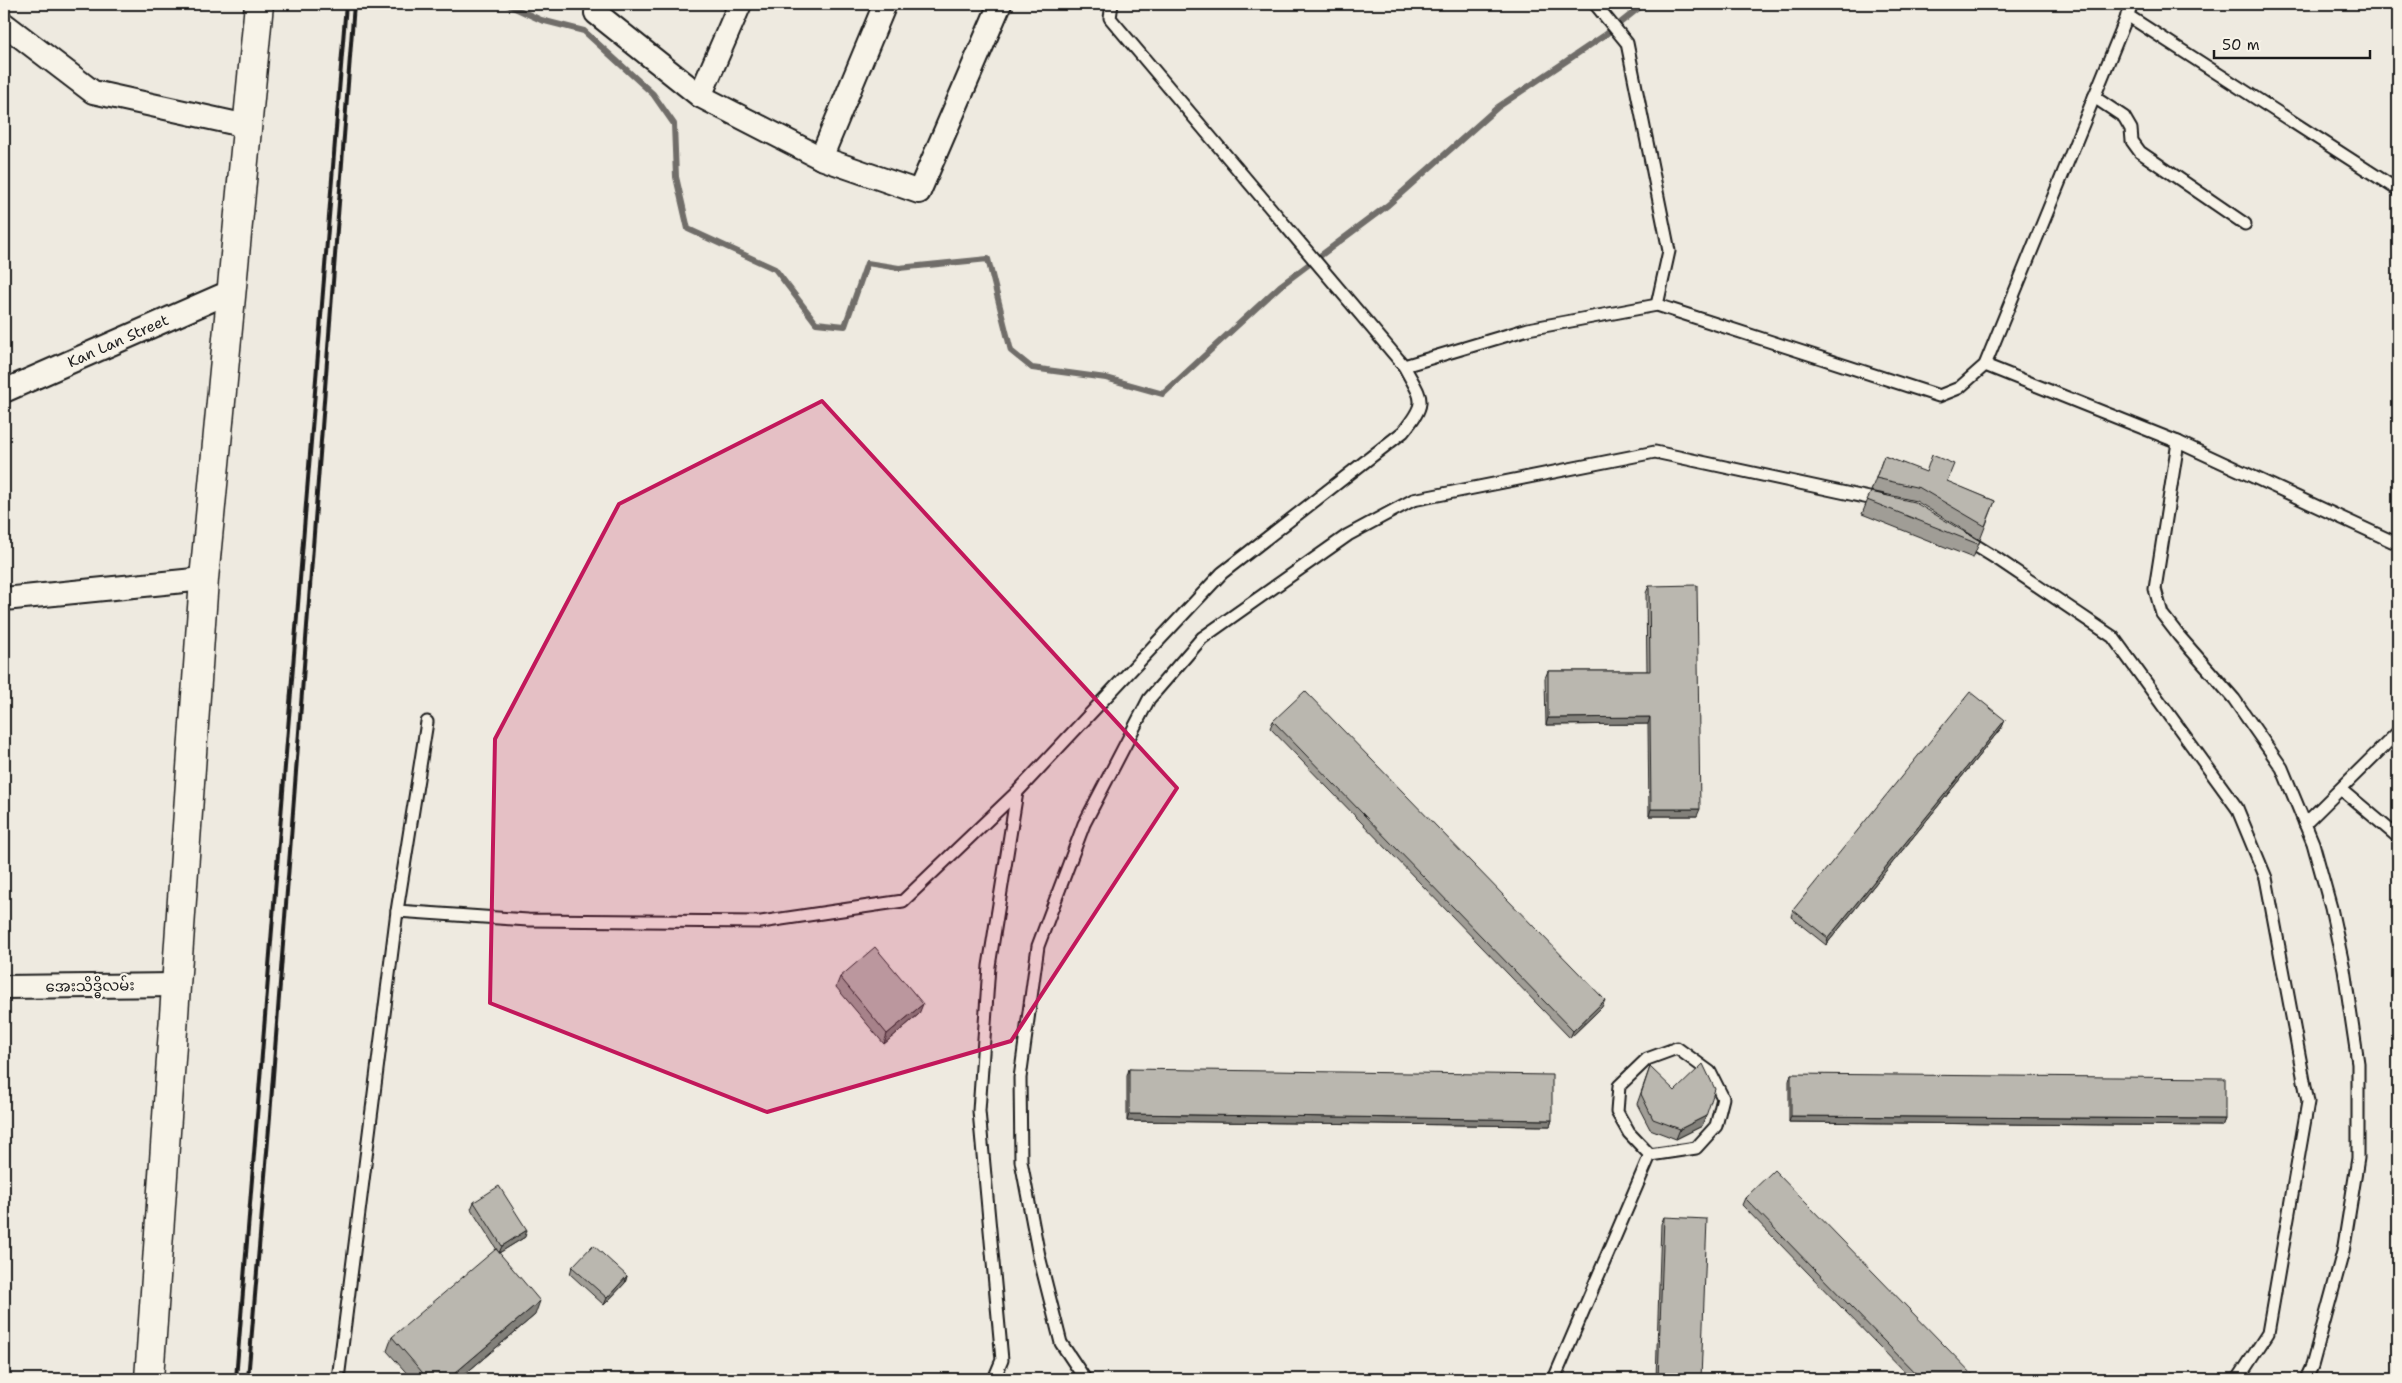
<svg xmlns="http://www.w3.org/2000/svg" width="2402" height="1383" font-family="'Shantell Sans','Noto Sans Myanmar',sans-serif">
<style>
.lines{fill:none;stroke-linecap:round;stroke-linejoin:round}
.stream{stroke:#6f6d69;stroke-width:6}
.lane-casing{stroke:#1c1c1c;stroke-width:15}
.street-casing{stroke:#1c1c1c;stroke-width:26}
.secondary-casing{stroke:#1c1c1c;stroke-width:31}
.lane{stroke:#f7f3e8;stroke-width:11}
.street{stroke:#f7f3e8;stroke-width:22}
.secondary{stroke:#f7f3e8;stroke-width:28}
.rail{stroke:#1c1c1c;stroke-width:4}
.wall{fill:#a09d96;stroke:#1c1c1c}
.shaded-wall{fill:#82807a;stroke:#1c1c1c}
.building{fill:#bab7af;stroke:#1c1c1c}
.marked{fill:#c2185b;fill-opacity:0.2;stroke:#c2185b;stroke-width:4;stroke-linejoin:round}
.labels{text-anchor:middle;stroke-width:4.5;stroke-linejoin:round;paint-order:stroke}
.street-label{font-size:15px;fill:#1c1c1c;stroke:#f7f3e8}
</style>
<rect width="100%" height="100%" fill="#eeeae0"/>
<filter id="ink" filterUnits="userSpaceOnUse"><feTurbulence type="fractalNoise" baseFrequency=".02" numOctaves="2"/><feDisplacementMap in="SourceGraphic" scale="10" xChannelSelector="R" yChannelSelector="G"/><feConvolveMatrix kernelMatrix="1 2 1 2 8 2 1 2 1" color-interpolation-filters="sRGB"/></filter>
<g filter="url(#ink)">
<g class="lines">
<polyline class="stream" points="506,4 541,20 584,31 653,94 674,124 676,177 688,229 775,269 816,323 845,326 867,263 899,268 988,259 1011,351 1032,368 1106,378 1163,394 1280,286 1388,205 1498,107 1605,35 1644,4"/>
<defs>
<g id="lane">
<polyline points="1595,4 1627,43 1669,251 1657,305"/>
<polyline points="2127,15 2398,190"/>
<polyline points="2094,97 2124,117 2131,129 2132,141 2140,152 2245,224"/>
<polyline points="1985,365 2178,442 2398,544"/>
<polyline points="1404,366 1528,329 1657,305 1939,396 1959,388 1985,365 2132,4"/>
<polyline points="2178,442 2155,589 2162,614 2179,636 2234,699 2282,768 2313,843 2331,908 2344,969 2358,1063 2358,1158 2343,1252 2312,1366 2306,1379"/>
<polyline points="1965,539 1999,560 2113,637 2237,808 2266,878 2308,1102 2268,1333 2238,1379"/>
<path d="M427,722L397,911L528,920L761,922L903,901L1017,792L1222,573L1403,432C1429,400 1422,400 1404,366L1110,18L1112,4"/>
<polyline points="2341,789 2398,837"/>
<polyline points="2305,824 2398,732"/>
<polygon points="1677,1048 1710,1072 1723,1098 1716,1126 1696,1148 1650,1155 1629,1133 1617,1112 1619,1086 1647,1059"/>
<polyline points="338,1379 397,911"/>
<polyline points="994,1379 1002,1360 979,1111 989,966 1017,792"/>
<polyline points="1085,1379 1061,1343 1039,1256 1021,1161 1020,1078 1038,946 1084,824 1149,699 1202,638 1348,535 1413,500 1655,452 1883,501"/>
<polyline points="1554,1379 1650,1155"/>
</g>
<g id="street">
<polyline points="600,4 596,13 700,96 821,158 919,192 1000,4"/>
<polyline points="4,24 93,92 247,126"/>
<polyline points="700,96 740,4"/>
<polyline points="821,158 885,4"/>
<polyline points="4,391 232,291"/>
<polyline points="4,599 204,579"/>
<polyline points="4,987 176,985"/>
</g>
<polyline id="secondary" points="149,1379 204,579 259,4"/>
</defs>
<use href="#lane" class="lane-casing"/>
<use href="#street" class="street-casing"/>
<use href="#secondary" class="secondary-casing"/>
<use href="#lane" class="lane"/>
<use href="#street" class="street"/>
<use href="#secondary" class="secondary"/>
<g class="rail">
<path d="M236,1379C275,921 307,462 346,4"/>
<polyline points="248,1379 270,1116 354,4"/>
</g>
</g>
<g class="wall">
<polygon points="1884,456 1995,501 1980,540 1916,501 1871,491"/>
<polygon points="1871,492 1980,541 1973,558 1862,514"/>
<polygon points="1649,586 1697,816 1649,816 1648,724 1546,725 1545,678 1548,671 1647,671 1646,593"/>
<polygon points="2005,720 2002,727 1826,945 1791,917 1793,910"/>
<polygon points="1273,721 1602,1007 1570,1038 1270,728"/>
<polygon points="840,977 919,1014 884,1044 836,987"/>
<polygon points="1650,1067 1702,1126 1676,1139 1650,1129 1637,1104"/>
<polygon points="1129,1069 1552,1120 1550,1126 1127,1121 1127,1076"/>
<polygon points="1791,1074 2225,1119 2222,1126 1789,1122 1789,1081"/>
<polygon points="1745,1198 1977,1379 1911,1379 1742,1205"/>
<polygon points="474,1202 525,1237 499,1253 471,1209"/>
<polygon points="1664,1217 1701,1379 1656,1379 1661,1224"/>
<polygon points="572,1267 627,1276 625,1283 604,1305 570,1274"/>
<polygon points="535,1315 459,1379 412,1379 387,1351 392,1337"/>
</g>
<g class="shaded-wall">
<polygon points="1650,717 1648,724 1546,725 1548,718"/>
<polygon points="2005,720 2002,727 1826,945 1828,938"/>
<polygon points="1651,809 1700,809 1697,816 1649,816"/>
<polygon points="1605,1000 1602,1007 1570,1038 1573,1031"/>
<polygon points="923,1004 919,1014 884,1044 887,1034"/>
<polygon points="1129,1114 1552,1120 1550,1126 1127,1121"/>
<polygon points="1706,1116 1702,1126 1676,1139 1680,1129"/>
<polygon points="1791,1116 2225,1119 2222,1126 1789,1122"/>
<polygon points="527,1230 525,1237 499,1253 502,1246"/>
<polygon points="627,1276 625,1283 604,1305 607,1298"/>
<polygon points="540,1301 535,1315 459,1379 448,1379"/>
</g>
<g class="building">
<polygon points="1932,455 1954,464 1947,481 1995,501 1985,526 1920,488 1876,478 1884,456 1926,472"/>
<polygon points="1871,492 1914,502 1980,541 1978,544 1867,500"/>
<polygon points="1697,585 1700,809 1651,809 1650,717 1548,718 1548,671 1650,671 1649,586"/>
<polygon points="1305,691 1605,1000 1573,1031 1273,721"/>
<polygon points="1970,692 2005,720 1828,938 1793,910"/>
<polygon points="875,947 923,1004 887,1034 840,977"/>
<polygon points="1703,1064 1715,1089 1706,1116 1680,1129 1653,1119 1641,1094 1650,1067 1675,1091"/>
<polygon points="1129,1069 1552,1075 1552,1120 1129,1114"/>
<polygon points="1791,1074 2225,1078 2225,1119 1791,1116"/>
<polygon points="1774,1170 1977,1379 1921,1379 1745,1198"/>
<polygon points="499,1186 527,1230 502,1246 474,1202"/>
<polygon points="1664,1217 1707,1219 1701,1379 1658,1379"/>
<polygon points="593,1245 627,1276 607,1298 572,1267"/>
<polygon points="496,1249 540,1301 448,1379 428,1379 392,1337"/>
</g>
</g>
<path class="marked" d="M822,401L1177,788L1011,1041L767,1112L490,1003L495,739L619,504Z"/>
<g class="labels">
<g class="street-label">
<text transform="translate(118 341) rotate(-24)" y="5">Kan Lan Street</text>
<text transform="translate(90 986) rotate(-1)" y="5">အေးသိဒ္ဓိလမ်း</text>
</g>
</g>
<rect width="2402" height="1383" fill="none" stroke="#f7f3e8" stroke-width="20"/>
<rect x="10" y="10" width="2382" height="1363" fill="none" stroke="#1c1c1c" stroke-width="2" filter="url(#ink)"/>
<path d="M2214 50v8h156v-8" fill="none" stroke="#1c1c1c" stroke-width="2.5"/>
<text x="2222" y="50" font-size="15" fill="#1c1c1c" stroke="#f7f3e8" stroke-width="4" paint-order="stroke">50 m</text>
</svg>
